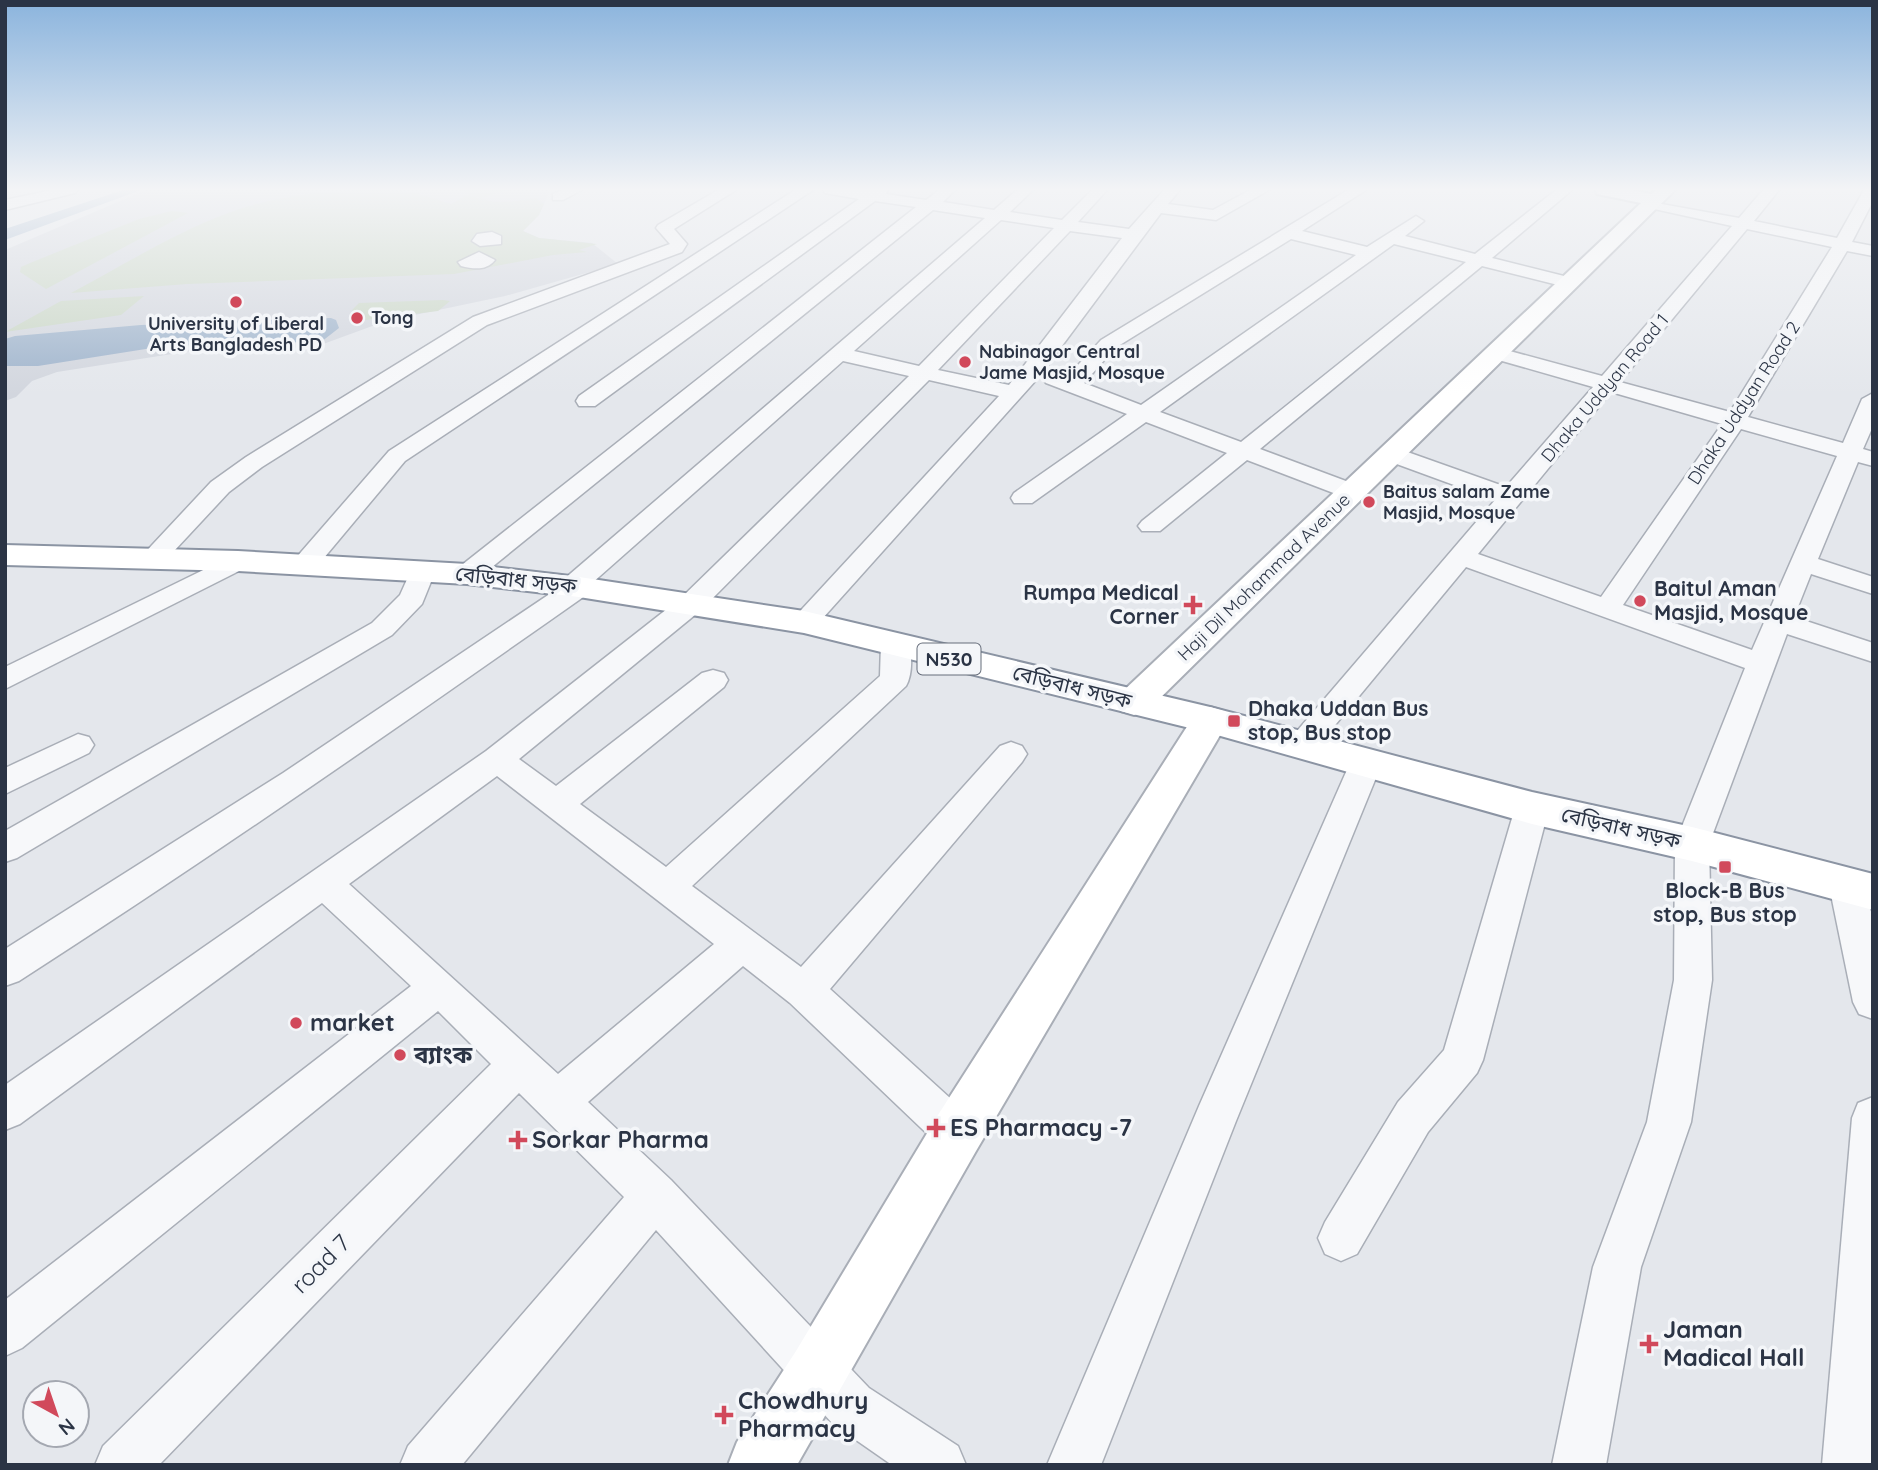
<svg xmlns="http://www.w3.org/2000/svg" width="1878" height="1470" font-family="Quicksand,'Noto Sans Bengali',sans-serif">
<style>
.built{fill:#d2d6de}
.green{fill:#c9d6c5}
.water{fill:#9fb4cc}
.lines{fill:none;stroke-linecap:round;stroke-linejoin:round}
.street-casing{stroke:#a9aeb7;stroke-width:3}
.secondary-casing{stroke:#a9aeb7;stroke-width:4}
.highway-casing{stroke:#8b94a3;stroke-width:4}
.street{fill:#f7f8fa;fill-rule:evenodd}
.secondary{fill:#fff;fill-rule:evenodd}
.highway{fill:#fff;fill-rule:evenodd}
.poi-dot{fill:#d1495b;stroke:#f4f6f9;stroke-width:2.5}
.labels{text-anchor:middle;stroke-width:7;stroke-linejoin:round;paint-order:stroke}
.far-poi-label{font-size:18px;font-weight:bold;fill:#2b3445;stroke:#f4f6f9;text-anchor:start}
.far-street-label{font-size:18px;fill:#2b3445;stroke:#f4f6f9}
.shield{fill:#f4f6f9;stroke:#676e7b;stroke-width:2}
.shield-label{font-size:19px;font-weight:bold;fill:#2b3445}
.street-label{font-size:21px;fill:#2b3445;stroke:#f4f6f9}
.poi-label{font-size:21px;font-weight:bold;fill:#2b3445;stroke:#f4f6f9;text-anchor:start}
.near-poi-label{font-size:24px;font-weight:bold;fill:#2b3445;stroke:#f4f6f9;text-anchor:start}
.near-street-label{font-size:24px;fill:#2b3445;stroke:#f4f6f9}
</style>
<rect width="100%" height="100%" fill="#e4e7ec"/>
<polygon class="built" points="146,190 550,190 539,215 523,231 539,238 592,243 618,264 505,296 386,321 315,347 191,351 57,372 32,381 16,397 5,401 5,250"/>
<g class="green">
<path d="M381,190L413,192L451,204L469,194L459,190H507L481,198L471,195C494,205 512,202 536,198L544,204L539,215L523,231L539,238L597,244L579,250L587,252L553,255L454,274L187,284L71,293C122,266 174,233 228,213C277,195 330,190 381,190Z"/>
<polygon points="172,211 188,213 46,289 20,272 21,267 30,263 139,219"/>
<polygon points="144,296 121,315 5,332 61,301"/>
<polygon points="443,300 450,301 438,311 366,320 352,310 359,303"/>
</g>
<g class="water">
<polygon points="123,190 141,190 5,240 5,229"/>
<polygon points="331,318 336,320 339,328 321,342 171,345 38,366 5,366 5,339 15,336 141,325"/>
</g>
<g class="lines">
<defs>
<g id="street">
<polygon points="52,190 78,190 75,193 5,210 5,200"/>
<polygon points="562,190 582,190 563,200 553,200 553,194"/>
<polygon points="718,190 736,190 674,229 687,244 682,252 487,325 262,467 229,492 161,565 143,565 139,559 211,482 246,457 473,317 670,244 656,228 658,225"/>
<polygon points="795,190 813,190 405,461 313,571 295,571 291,565 295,559 389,451"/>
<path d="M823,190H888L886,194L926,200L939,190H955L943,202L994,210L1017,190H1033L1010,212L1062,220L1092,190H1107L1078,222L1129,229L1164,190H1180L1168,204L1213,210L1250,190H1269L1216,220L1161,213L1038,378L814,628L804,631L794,628L790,622L999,396L929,380L701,610L519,759L556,786L702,673L713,670L724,673L728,680L724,687L580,804L666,867L880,676L881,643L885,636L895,634L905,636C913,648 913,674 906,686L692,886L801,967L1000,746L1011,742L1022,746L1027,754L1022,762L830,989L972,1118L979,1133L972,1148L957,1154L942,1148L790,1003L743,966L588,1102L671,1180L869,1388L958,1446L966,1465H892L833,1424L656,1230L462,1465H400L408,1446L624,1197L519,1093L159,1465H95L103,1446L491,1064L438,1011L22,1348L5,1356V1300L411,986L322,903L20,1124L5,1130V1085L486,751L681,598L909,376L843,361L591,584L589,593C401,725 212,857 19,981L5,986V949L283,773L560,587L563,580L985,218L933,210L476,580H458L454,574L458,568L916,207L875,201L595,406H579L576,401L579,396L859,199L825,193ZM1001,220L1054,228L919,366L854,351ZM1070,231L1122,238L1009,385L938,370ZM497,776L714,944L558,1074L349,884Z"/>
<path d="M1348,190H1366L1302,231L1367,247L1416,216L1424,221L1405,236L1475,254L1556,190H1572L1492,258L1576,279L1579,283L1570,288L1482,266L1260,449L1362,487L1365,492L1362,497H1344L1247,460L1160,531H1142L1138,526L1142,521L1227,453L1146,422L1032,503H1014L1011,498L1014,493L1127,414L1046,383L1043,379L1046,375L1053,373L1067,377L1101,340ZM1291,239L1356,255L1141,405L1084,383L1115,348ZM1394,244L1466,262L1241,442L1160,412Z"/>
<path d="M1763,190H1779L1754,221L1837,238L1864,190H1873V201L1852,242L1873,246V256L1847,251L1748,417L1843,443L1862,399L1873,393V426L1863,449L1873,452V466L1858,462L1818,559L1873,577V594L1811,574L1794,617L1873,643V662L1787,634L1709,844L1712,980L1691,1122L1641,1267L1606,1465H1552L1593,1267L1647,1122L1674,980L1675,844L1745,668L1466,567L1312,753L1301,756L1290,753L1285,745L1495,500L1383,459L1379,454L1383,449H1399L1506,487L1593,387L1488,357L1485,353L1488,349L1495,347L1602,376L1732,226L1645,207V201L1739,218ZM1747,229L1832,247L1730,412L1620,382ZM1611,392L1722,424L1601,597L1478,554ZM1741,429L1837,456L1752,650L1623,605Z"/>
<polygon points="492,232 501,236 501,244 480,246 472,241 477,234"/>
<path d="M479,252L495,260C486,271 474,269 461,266L458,262Z"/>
<polygon points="238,553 247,555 251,561 247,567 5,689 5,667"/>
<polygon points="422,564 431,566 435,572 422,604 392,635 17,858 5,862 5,831 372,623 400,595 413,566"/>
<polygon points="78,734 89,737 94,745 89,753 5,794 5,768"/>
<polygon points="1366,751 1377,755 1382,763 1236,1121 1101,1465 1047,1465 1199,1106 1350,763 1355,755"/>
<polygon points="1532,795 1544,799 1549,808 1483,1060 1477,1073 1428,1132 1357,1254 1341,1261 1325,1254 1318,1238 1325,1222 1398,1102 1444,1050 1515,808 1520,799"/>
<polygon points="1847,870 1860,875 1873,918 1873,1019 1859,1014 1853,1002 1829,885 1834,875"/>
<polygon points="1873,1097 1873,1465 1822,1465 1852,1118 1858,1103"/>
</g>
<g id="secondary">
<polygon points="1595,190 1631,190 1651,194 1656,190 1675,190 1147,711 1134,715 1121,711 1115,702 1121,693 1641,203 1597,194"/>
<polygon points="1210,707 1223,711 1229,720 976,1151 797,1465 728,1465 737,1442 796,1351 938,1115 1197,711"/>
</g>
<polygon id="highway" points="5,545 238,551 467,564 579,577 804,611 1210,707 1532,792 1692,827 1873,874 1873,910 1692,861 1532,824 1210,733 804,633 579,597 467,584 238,571 5,565"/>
</defs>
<use href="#street" class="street-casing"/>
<use href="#secondary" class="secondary-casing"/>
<use href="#highway" class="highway-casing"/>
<use href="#street" class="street"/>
<use href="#secondary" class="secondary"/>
<use href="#highway" class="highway"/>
</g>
<linearGradient id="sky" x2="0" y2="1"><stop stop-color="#8bb4dd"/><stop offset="0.48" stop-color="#f3f4f6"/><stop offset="1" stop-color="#f3f4f6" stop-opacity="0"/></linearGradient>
<rect width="1878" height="395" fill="url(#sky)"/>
<g class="poi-dot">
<circle cx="236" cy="302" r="7"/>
<circle cx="357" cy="318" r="7"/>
<circle cx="965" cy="362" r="7"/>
<circle cx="1369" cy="502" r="7"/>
<circle cx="1640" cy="601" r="7"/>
<path d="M1189.5 594.5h7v7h7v7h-7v7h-7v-7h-7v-7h7z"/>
<rect x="1227" y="714" width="14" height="14" rx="3.5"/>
<rect x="1718" y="860" width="14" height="14" rx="3.5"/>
<circle cx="296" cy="1023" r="7"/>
<circle cx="400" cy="1055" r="7"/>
<path d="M932.5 1117.5h7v7h7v7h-7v7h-7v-7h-7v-7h7z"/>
<path d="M514.5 1129.5h7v7h7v7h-7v7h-7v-7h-7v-7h7z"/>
<path d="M1645.5 1333.5h7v7h7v7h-7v7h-7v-7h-7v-7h7z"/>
<path d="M720.5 1404.5h7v7h7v7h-7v7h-7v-7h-7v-7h7z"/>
</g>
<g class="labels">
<g class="far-poi-label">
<text x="371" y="324">Tong</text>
<text x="236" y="330" text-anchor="middle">University of Liberal<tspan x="236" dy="21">Arts Bangladesh PD</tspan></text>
<text x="979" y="358">Nabinagor Central<tspan x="979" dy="21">Jame Masjid, Mosque</tspan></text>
<text x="1383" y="498">Baitus salam Zame<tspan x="1383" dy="21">Masjid, Mosque</tspan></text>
</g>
<g class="far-street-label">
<text transform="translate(1605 388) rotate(-50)" y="6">Dhaka Uddyan Road 1</text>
<text transform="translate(1744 403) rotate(-57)" y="6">Dhaka Uddyan Road 2</text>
<text transform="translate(1264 577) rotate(-44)" y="6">Haji Dil Mohammad Avenue</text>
</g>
<rect class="shield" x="917.5" y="643.5" width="63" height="31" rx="5"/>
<g class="shield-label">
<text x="949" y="666">N530</text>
</g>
<g class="street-label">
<text transform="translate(516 580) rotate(6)" y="7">বেড়িবাধ সড়ক</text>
<text transform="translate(1072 687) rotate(14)" y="7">বেড়িবাধ সড়ক</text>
<text transform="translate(1621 828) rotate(13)" y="7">বেড়িবাধ সড়ক</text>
</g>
<g class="poi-label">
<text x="1654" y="596">Baitul Aman<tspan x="1654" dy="24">Masjid, Mosque</tspan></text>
<text x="1179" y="600" text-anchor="end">Rumpa Medical<tspan x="1179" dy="24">Corner</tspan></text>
<text x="1248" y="716">Dhaka Uddan Bus<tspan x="1248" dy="24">stop, Bus stop</tspan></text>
<text x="1725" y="898" text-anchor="middle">Block-B Bus<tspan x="1725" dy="24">stop, Bus stop</tspan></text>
</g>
<g class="near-poi-label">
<text x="310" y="1031">market</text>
<text x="414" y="1063">ব্যাংক</text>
<text x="950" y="1136">ES Pharmacy -7</text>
<text x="532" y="1148">Sorkar Pharma</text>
<text x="1663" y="1338">Jaman<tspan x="1663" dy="28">Madical Hall</tspan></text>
<text x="738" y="1409">Chowdhury<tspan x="738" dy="28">Pharmacy</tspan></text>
</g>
<g class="near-street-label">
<text transform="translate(321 1264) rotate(-45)" y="8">road 7</text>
</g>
</g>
<rect width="1878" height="1470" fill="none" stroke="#2b3445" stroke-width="14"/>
<g transform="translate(56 1414) rotate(140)"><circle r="33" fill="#f4f6f9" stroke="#a4a8b1" stroke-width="2"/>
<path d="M0-5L12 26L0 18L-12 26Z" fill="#d1495b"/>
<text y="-10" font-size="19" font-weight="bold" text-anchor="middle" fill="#2b3445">N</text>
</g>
</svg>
